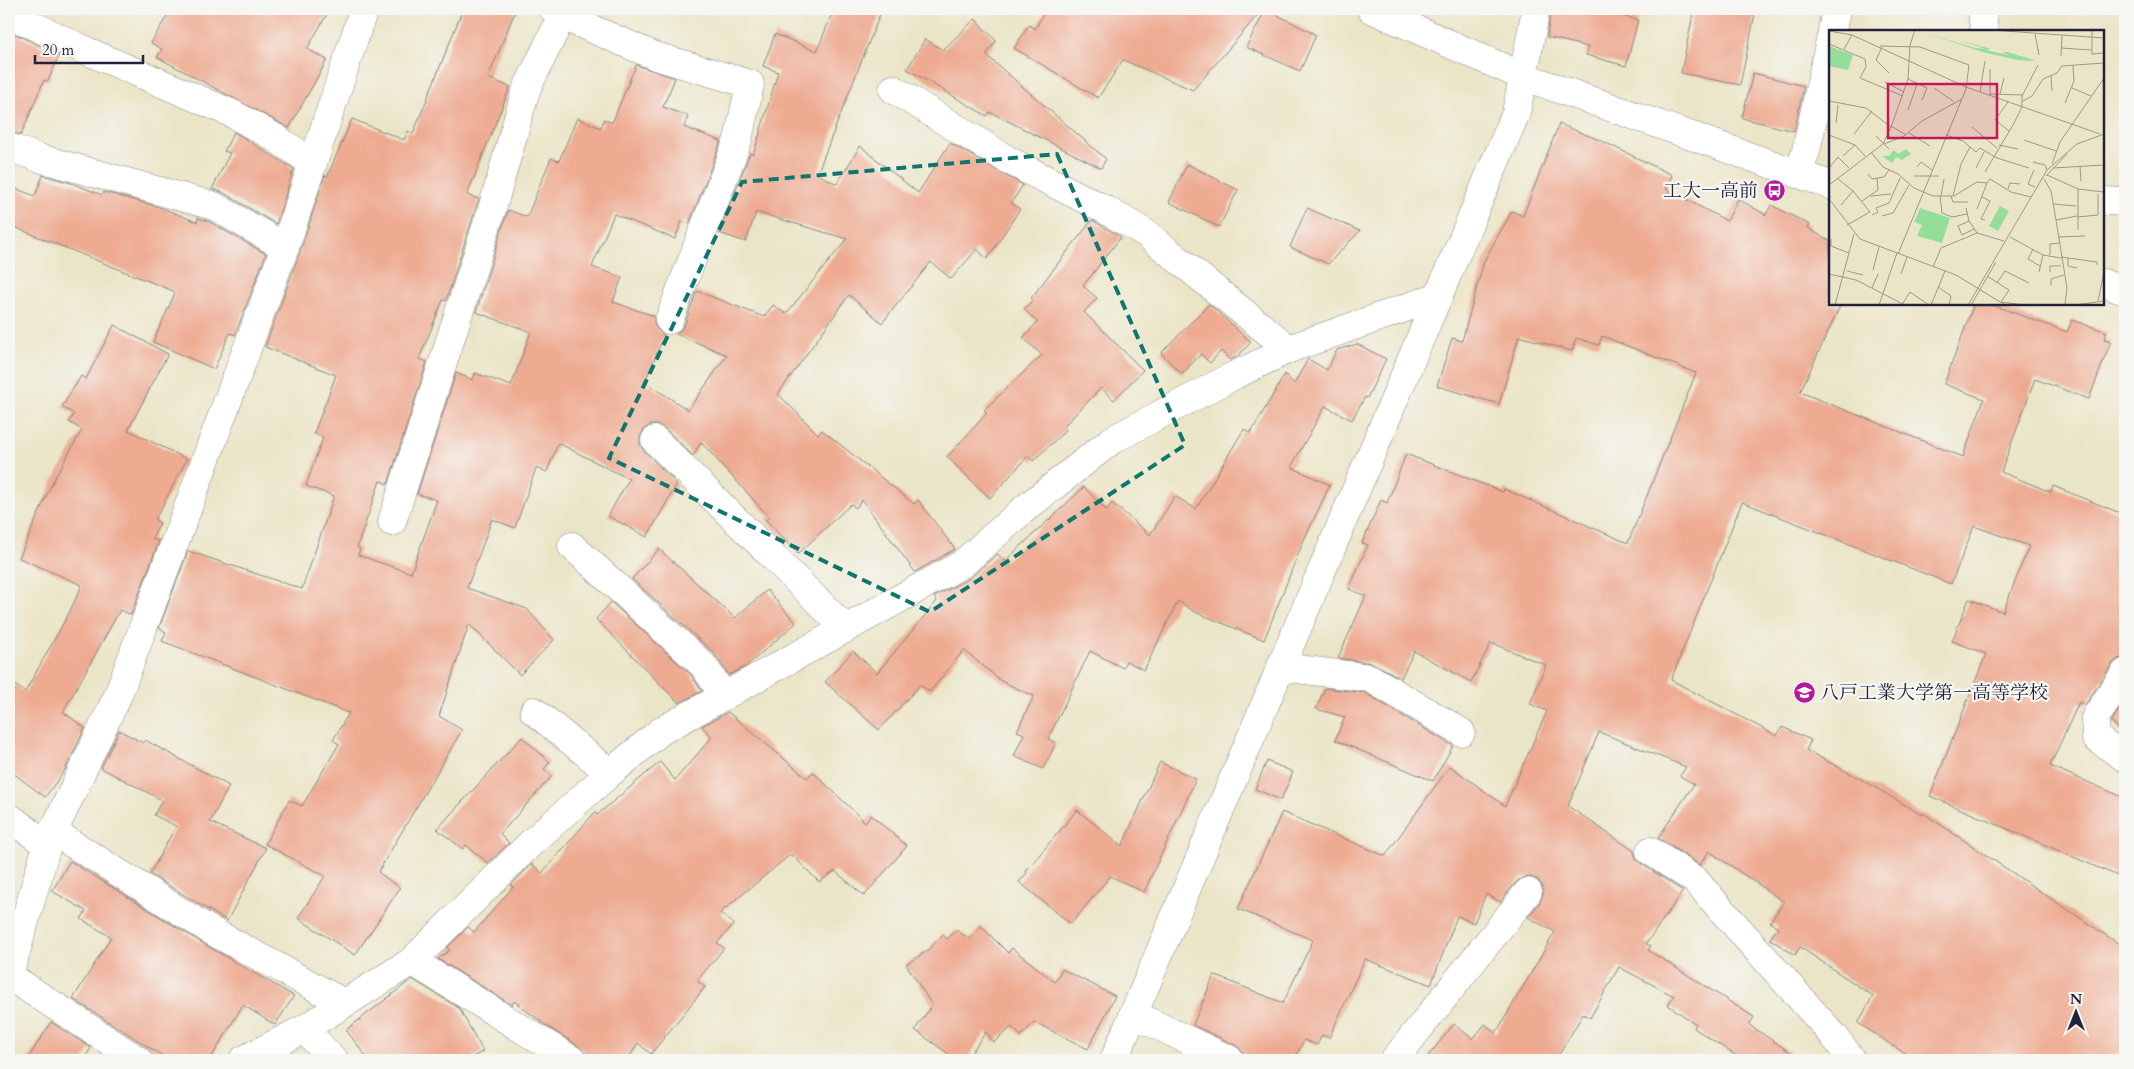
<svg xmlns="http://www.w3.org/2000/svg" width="2134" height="1069" font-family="Cardo,'Noto Serif JP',serif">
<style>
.building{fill:#eeab92}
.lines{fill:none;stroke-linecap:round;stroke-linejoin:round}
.minor-casing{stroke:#868481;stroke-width:29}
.minor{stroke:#fff;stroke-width:28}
.marked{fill:none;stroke:#0f766e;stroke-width:4;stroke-dasharray:10 6;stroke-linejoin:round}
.labels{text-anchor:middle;stroke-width:4.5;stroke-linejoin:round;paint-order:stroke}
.poi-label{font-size:19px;fill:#22223b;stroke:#f6f6f2;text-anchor:end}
.inset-road{fill:none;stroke:#9b978f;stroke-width:1}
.view{fill:#c2185b;fill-opacity:0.15;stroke:#c2185b;stroke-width:2.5}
.inset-edge{fill:none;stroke:#22223b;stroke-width:2.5}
</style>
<rect width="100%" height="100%" fill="#f6f6f2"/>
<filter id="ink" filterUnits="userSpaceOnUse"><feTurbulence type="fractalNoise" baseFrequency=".02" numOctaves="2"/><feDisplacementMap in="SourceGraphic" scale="10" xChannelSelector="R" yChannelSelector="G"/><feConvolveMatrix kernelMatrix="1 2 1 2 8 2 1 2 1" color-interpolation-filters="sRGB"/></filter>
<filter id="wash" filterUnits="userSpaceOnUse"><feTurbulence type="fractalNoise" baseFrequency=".0096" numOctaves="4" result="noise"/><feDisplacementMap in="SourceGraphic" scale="20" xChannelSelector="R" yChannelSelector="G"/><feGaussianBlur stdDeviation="1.12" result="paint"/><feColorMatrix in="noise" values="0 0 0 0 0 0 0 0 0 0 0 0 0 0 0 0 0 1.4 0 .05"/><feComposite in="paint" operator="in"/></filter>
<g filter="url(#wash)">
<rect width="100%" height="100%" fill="#ebe5c7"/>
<g id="blocks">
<g class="building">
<polygon points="171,9 330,9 307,49 327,60 289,128 157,57 162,49 151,43"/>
<polygon points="463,9 516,9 488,78 510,87 467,195 479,199 477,204 446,301 443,300 419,359 427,362 388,484 380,481 357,547 360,549 358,555 411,573 437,500 417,494 456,373 473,380 475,373 511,386 531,332 476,312 508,210 527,217 551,158 559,161 577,118 601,128 604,119 612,123 636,65 675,78 663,107 688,116 684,127 721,141 689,224 682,221 675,239 614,214 592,267 622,277 613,302 654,316 654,323 657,329 664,335 645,382 688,410 727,355 676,334 684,326 697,291 764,317 773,305 786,314 847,239 756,212 746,242 719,233 750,153 753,154 757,143 778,72 763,66 775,34 817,51 834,9 882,9 817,174 837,184 860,146 918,193 950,143 1023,185 1011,203 1020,209 987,259 977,249 951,279 931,262 882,323 849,295 778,394 818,434 822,430 914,504 918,500 955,549 915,572 862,500 856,508 851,504 798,554 766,520 769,517 701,442 693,456 666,429 658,425 650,425 644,429 640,437 640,445 644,451 677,484 647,537 608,516 629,479 558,443 547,472 536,468 515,528 492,519 467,588 527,609 554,640 520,675 469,624 439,716 462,730 378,872 400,888 355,955 298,918 325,876 265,844 289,800 302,806 339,744 333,740 349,713 162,641 166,632 159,628 188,551 302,589 334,496 306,486 323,437 314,433 336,375 265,347 300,252 325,175 327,177 352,119 404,140 408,131 413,134"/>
<polygon points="1046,9 1263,9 1193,90 1123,60 1098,98 1014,48 1029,25 1035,29"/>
<polygon points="1266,9 1316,35 1300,71 1246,47"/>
<polygon points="1551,9 1593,9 1638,20 1626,66 1586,55 1588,47 1547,37"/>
<polygon points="1694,9 1756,9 1740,85 1681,73"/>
<polygon points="975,19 996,41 986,55 1106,159 1101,168 990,112 987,116 907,69 925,39 943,50"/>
<polygon points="9,31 59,55 48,81 44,80 21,135 9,132"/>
<polygon points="1753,73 1804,86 1794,131 1742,118"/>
<polygon points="1559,124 1602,141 1672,175 1666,189 1727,221 1738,199 1766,215 1771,205 1810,225 1808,228 1830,241 1830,304 1840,306 1800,392 1963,457 1984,399 1944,384 1974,304 1990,304 2067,332 2072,320 2107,332 2104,339 2111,341 2089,399 2035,379 2001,472 2051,492 2053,486 2125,515 2125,657 2118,659 2112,664 2085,705 2079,702 2050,766 2125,798 2125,879 1930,796 1986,654 1952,641 1969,599 2003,612 2029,546 1974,526 1951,584 1742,502 1671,680 1777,736 1782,727 1811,740 1806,750 1861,779 1922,815 1923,813 2125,948 2125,1060 1915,1060 1858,1023 1873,996 1800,947 1795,955 1770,939 1778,927 1770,922 1784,902 1709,851 1700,865 1658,838 1694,784 1680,776 1686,767 1599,732 1568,806 1634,851 1636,859 1642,864 1683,891 1646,944 1651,946 1648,950 1754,1017 1749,1025 1802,1060 1742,1060 1694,1028 1696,1024 1668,1005 1674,996 1619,967 1590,1018 1583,1014 1556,1060 1425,1060 1454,1024 1473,1039 1485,1024 1496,1033 1555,932 1528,917 1540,902 1543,894 1542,886 1538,880 1530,877 1522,878 1516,882 1500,902 1486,894 1474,923 1457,916 1431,985 1365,959 1329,1038 1322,1035 1317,1045 1304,1040 1294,1060 1245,1060 1243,1052 1237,1046 1193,1025 1214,975 1283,1003 1313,940 1238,909 1282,812 1385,856 1450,766 1505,806 1547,711 1530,704 1546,665 1491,643 1471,682 1414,651 1401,678 1372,663 1338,658 1366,596 1349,589 1368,545 1362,543 1381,500 1387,503 1406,454 1503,492 1504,489 1628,543 1696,373 1602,336 1599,345 1576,338 1572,351 1519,336 1499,404 1437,386 1452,338 1462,341 1484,261 1512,211 1523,216"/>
<polygon points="234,132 294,169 276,224 222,192 212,189 230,153 224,151"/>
<polygon points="1187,164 1238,190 1219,227 1169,202"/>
<polygon points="43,175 71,183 102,195 104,192 159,207 197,222 198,218 208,221 266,254 235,335 230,333 214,369 153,342 175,293 173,291 9,225 9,186 35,196"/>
<polygon points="1307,208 1360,231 1328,264 1290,247"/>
<polygon points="1092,220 1121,237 1083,286 1097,298 1084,312 1143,370 1114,400 1101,388 1063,427 1066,430 1033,461 1028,456 990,498 947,457 987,413 984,410 1042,355 1023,338 1037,322 1024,309 1033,300 1031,298"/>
<polygon points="1209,304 1251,342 1238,356 1230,360 1221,351 1210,363 1201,354 1182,374 1161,353"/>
<polygon points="114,325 168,354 128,430 187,459 155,520 160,523 152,539 159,541 131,615 120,610 63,712 85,728 65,770 45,797 9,770 9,681 25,692 69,613 82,585 19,558 53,481 82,430 69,422 74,414 62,407 81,376 86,379"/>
<polygon points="1357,344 1386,359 1367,398 1365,397 1352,420 1325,406 1291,467 1330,485 1303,542 1264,640 1193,611 1178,601 1144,670 1126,661 1123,668 1090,651 1048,739 1056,743 1043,769 1014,756 1024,734 1017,731 1034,696 1001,681 964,650 930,692 920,685 879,730 825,682 853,651 877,673 937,601 934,597 970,578 997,554 1005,561 1084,487 1106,510 1112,503 1150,535 1175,496 1196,509 1244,429 1250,433 1255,426 1285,374 1294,384 1308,359 1327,370 1337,350"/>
<polygon points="659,549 735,618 767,590 796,623 745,667 729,675 714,653 632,579"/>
<polygon points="611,602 691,675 702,691 679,703 596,619"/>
<polygon points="1325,688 1365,693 1453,746 1433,781 1335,740 1345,717 1316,709"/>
<polygon points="2125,701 2125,734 2111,722"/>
<polygon points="728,712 807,778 813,772 865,822 871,815 907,846 864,896 835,871 819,882 791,854 720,913 734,924 717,943 724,948 697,981 705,987 651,1054 638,1043 628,1060 593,1060 587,1056 580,1047 548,1027 514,1001 512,1005 438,959 450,950 447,948 468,927 474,932 513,887 511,885 532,864 542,873 595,812 597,815 660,762 675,780 712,737 702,726"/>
<polygon points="119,730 143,743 145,740 229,786 210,822 266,848 227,921 150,874 176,826 154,815 162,800 101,768"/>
<polygon points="522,737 550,762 544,769 552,776 500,834 509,843 488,863 466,845 463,849 437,829"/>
<polygon points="1267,761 1293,772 1281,800 1255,789"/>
<polygon points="1160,762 1196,779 1144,892 1110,876 1071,924 1019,882 1027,873 1026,871 1077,810 1122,846"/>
<polygon points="70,861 202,943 294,996 275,1025 243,1005 210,1060 169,1060 73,999 111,937 81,919 86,911 52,891"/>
<polygon points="981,926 1008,953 1012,948 1055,982 1062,969 1115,996 1088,1049 1034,1022 1021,1036 1012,1027 994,1042 986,1032 966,1060 957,1060 915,1030 932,1005 906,964 927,951 943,934 947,939 956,930 970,939"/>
<polygon points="412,979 459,1008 483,1051 468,1060 369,1060 346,1030"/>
<polygon points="51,1022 91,1048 84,1060 27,1060"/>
</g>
</g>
</g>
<g filter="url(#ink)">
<use href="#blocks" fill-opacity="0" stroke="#868481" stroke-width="1"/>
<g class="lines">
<defs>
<g id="minor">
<polyline points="553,9 562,16 655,56 750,84 738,140 669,320"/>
<polyline points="1371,9 1522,76 1830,185"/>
<polyline points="1982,9 1984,31"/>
<polyline points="9,14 87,51 231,113 274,137 313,163"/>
<polyline points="1832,31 1836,9"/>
<polyline points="893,89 1008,160 1104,209 1144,232 1289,349"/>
<polyline points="9,147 39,158 214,206 285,247"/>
<polyline points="1798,174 1806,151 1830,40"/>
<polyline points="2103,201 2125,202"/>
<polyline points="2103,283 2125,291"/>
<polyline points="655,440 845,628"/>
<polyline points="392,522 492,209 526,90 562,16"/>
<polyline points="572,546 703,665 724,696"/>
<polyline points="1281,667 1370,678 1461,732"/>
<polyline points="2125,673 2095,718 2096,738 2125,758"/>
<polyline points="534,711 610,773"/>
<polyline points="9,817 47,845 9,976"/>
<polyline points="52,831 210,930 344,1003"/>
<polyline points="47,845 118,695 285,247 364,9"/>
<polyline points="1650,851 1695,880 1834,1036 1852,1060"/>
<polyline points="412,961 572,1060"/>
<polyline points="9,976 138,1060"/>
<polyline points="1133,1014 1230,1060"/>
<polyline points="304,1029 334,1060"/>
<polyline points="243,1060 304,1029 412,961 532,842 610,773 661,731 962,564 1022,511 1112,440 1235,375 1289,349 1439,296"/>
<polyline points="1114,1060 1516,113 1536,9"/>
<polyline points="1394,1060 1528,892"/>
</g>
</defs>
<use href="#minor" class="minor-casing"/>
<use href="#minor" class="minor"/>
</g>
</g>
<path class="marked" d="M1057,154L1185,445L930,612L609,458L742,182Z"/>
<defs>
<symbol id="bus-disc" viewBox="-11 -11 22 22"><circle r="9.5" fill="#b5179e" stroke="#f6f6f2"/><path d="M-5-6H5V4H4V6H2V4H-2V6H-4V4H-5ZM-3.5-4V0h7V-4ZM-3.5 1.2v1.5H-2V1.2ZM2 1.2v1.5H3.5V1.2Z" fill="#fff"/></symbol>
<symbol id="school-disc" viewBox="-11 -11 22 22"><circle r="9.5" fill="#b5179e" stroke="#f6f6f2"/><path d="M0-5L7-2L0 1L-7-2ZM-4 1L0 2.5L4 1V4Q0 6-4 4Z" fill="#fff"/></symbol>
</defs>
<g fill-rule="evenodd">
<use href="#bus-disc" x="1762" y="178" width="25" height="25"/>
<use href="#school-disc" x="1792" y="680" width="25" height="25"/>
</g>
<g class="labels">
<g class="poi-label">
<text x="1758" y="197">工大一高前</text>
<text x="1820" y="699" text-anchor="start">八戸工業大学第一高等学校</text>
</g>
</g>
<g transform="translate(1829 30)">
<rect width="275" height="275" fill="#ebe5c7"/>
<path d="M93,2L146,18L157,19L130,10L162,19L157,20L165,22L181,25L173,22H179L207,31L188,30L154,22ZM0,16L24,25L19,40L0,36ZM77,119L82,124L73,130L67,127L63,133L53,126H60L65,120L69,124ZM171,176L180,181L169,201L160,196ZM91,178L121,188L113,213L88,206L93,195L85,192Z" fill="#94de99"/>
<path class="inset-road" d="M162,0L275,8M263,0V24L275,23M0,1L23,5L137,57L271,104M206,4L210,25M0,14L36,29L37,37L31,48L74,66M51,16L91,17L140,35L137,59L69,224M53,17L47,30L60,43M232,18L262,20M15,19L23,5M232,26L233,6M161,39V65M222,45L223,61M79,49L98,58L93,70M56,52L75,62M105,58L124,71M243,58L262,66M151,62L156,31M161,64L194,65M171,64L175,48M0,71L37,78L62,97L54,114L0,155M194,71L203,66L214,49L228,43L233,36L275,33M179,72L166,90L180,101M236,73L245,51L244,36M79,80L88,54M7,93L9,75M62,96L77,105M62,97L79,49L81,15L86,0M143,97L168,118M80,103L101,116M25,104L43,81M0,105L26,115L36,126M117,105L134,111L147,122L151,118L168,128L200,138M47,106L60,119M195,110L227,121M55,114L75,106L93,91L133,69M170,115L189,119M42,122L54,137L69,144L85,158L104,166H125L148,152L158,153L161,149L182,162L202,167M14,126L26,115M204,132L216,135L218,140M223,134L231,112L275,48M251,136L252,151M1,137L9,127L20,138M88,137L92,132L103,140M147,138L155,122M224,138L275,135M205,140L199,154L206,157M156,142L184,95L193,77V66L209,35M39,144L43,149L55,147L60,140M218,145L249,159L275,162M85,146H110M217,146L238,124M8,148L24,161L41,182L18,195M215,149L222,161L227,190L238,258L236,275M179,159L181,153L191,154M249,159V200M42,166L62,164M111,166L113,183L123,187L138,184M112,166L115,149M122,166L124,172H139M124,166L132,134L141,117M153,167L161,171L152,189L156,190M0,169L31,209L127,245L176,275M33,171L49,160L48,148M224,174L247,176M12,175L24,161M137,178L140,191L148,203L175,211M148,179L158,153M43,185L49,182L47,178L60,173L71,148M53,186L64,183L80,155M248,187L269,185V164M227,190L248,186M140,191L129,196L133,205L145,199M181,207L214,225L232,228M229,207L256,206M2,209V216L20,223M204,219L199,229L211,236M221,225V214L230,213M232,227L268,232V235M239,228V236L248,238M104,237L112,218L148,203M44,240L50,217M18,241L34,245M210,242L214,225M221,242V236H232M0,244L27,250L76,275M72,244L78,227M158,246L180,260L172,272L195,275M168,253L176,241L200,253M222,255V249L235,245M109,257L122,266L120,275M43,258L49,244M269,271L275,242M74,273L81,262L100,275M6,275L25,204M50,275L68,223M102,275L116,241M139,275L218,140L248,114L275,104M142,275L167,232M246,275L275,271"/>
<path class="view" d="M59,54H168V108H59Z"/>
<rect width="275" height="275" class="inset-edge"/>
</g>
<rect width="2134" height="1069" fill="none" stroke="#f6f6f2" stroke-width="30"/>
<g transform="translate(2076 1012)" stroke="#f6f6f2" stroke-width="4" paint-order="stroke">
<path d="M0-4L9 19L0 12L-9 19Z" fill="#22223b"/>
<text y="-8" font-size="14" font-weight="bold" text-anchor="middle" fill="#22223b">N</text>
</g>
<path d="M35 55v8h108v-8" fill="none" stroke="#22223b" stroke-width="2.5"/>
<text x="42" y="55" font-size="15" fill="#22223b" stroke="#f6f6f2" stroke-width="4" paint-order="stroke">20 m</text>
</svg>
